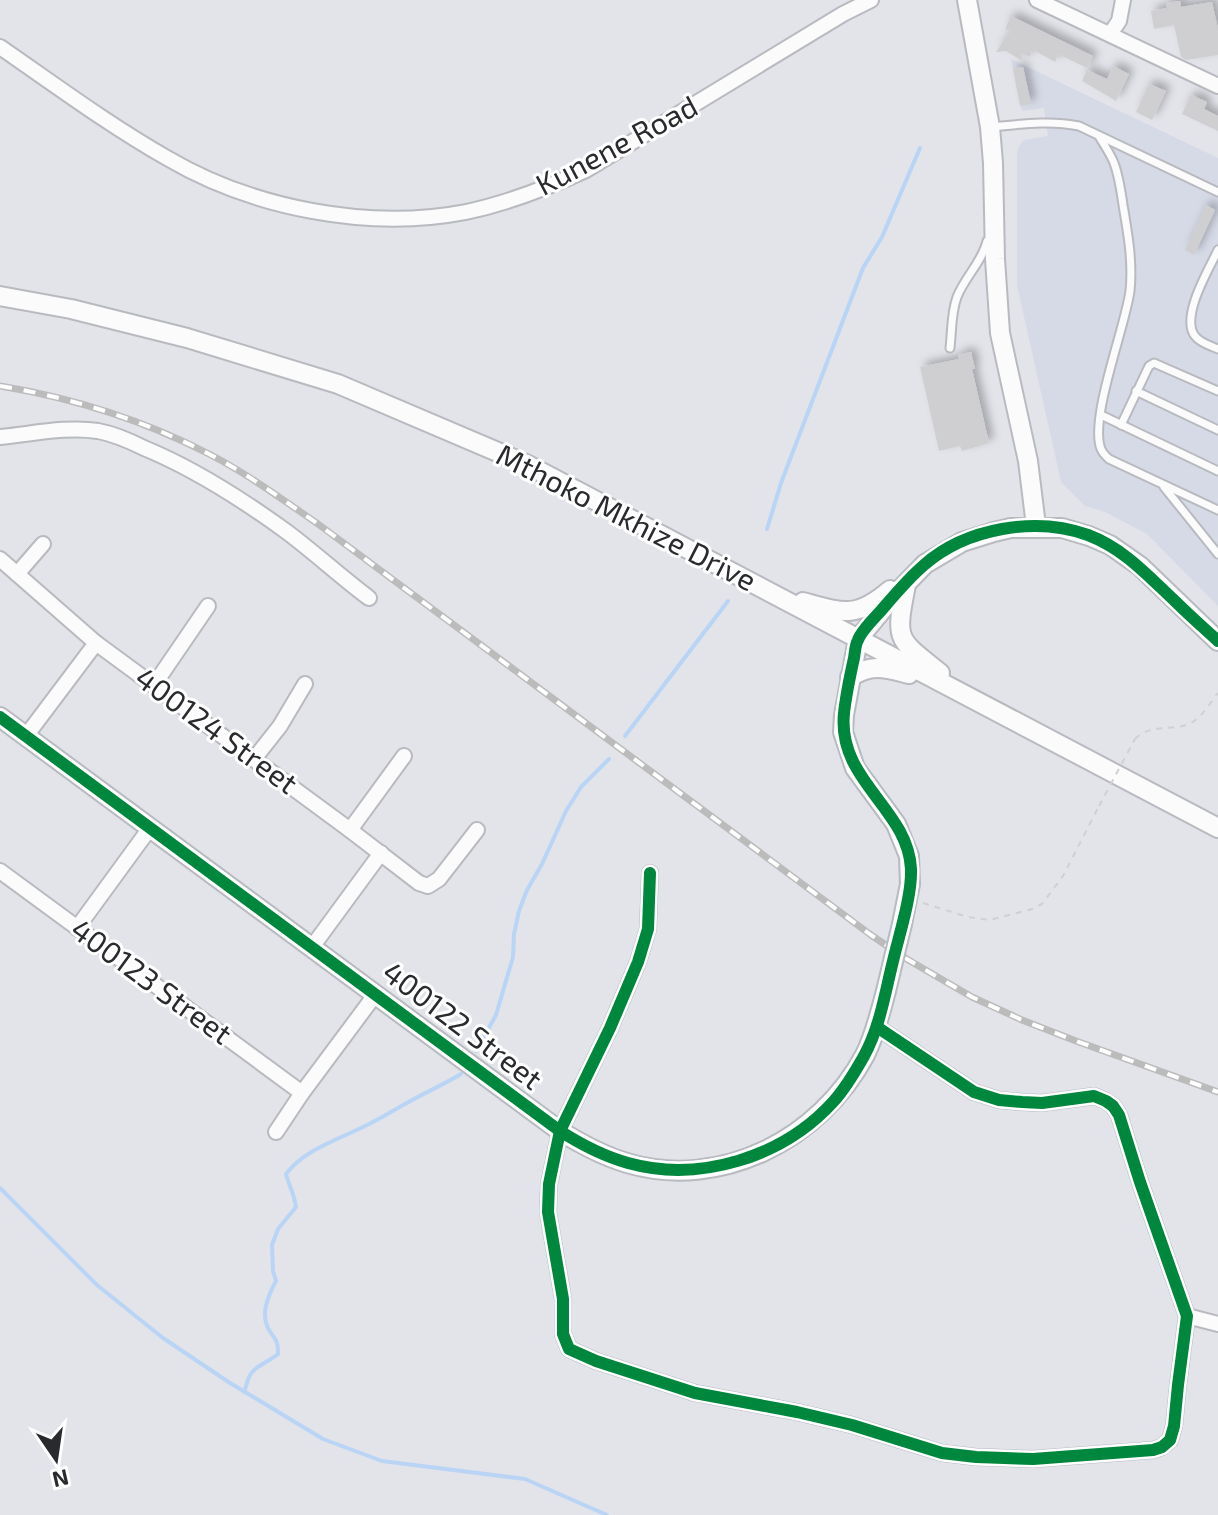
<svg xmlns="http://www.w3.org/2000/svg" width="1218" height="1515" font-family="'Exo 2',sans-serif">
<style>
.built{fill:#d6dae7}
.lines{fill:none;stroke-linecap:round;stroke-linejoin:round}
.stream{stroke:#b9d4f4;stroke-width:4}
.building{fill:#cfced0;filter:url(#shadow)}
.service-casing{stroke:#b8babf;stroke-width:11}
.minor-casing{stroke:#b8babf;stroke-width:18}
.tertiary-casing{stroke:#b8babf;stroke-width:22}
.path{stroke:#cfd0d2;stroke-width:2;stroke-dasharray:6 6;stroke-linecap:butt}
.service{stroke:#fbfbfc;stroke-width:7}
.minor{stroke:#fbfbfc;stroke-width:14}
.tertiary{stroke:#fbfbfc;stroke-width:18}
.rail-casing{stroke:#bbbbbc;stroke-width:7}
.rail{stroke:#fff;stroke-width:4;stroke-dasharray:12;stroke-linecap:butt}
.tertiary-bridge-casing{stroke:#b8babf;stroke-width:22;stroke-linecap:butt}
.path-bridge{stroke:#cfd0d2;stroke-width:2;stroke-dasharray:6 6;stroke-linecap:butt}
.tertiary-bridge{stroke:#fbfbfc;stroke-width:18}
.cycleway-casing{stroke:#fff;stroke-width:17}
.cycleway{stroke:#00873e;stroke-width:12}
.labels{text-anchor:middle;stroke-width:6;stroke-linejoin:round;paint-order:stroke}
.street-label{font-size:30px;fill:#282a2d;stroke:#fff}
</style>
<defs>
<filter id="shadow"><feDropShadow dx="5" dy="-5" stdDeviation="4" flood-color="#0004"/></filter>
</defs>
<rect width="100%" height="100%" fill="#e2e4ea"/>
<polygon class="built" points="1011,59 1218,158 1218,606 1147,534 1105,512 1085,506 1061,482 1017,285 1017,152 1019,146 1024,140 1048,136 1044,108 1022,111"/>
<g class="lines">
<g class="stream">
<polyline points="767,529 781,483 863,268 882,237 920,148"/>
<polyline points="625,736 728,601"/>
<polyline points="476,1051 496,1015 513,957 514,934 519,911 527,890 542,864 566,811 581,787 609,759"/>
<polyline points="0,1188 97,1285 163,1338 230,1383 323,1439 382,1461 525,1479 607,1515"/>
<path d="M244,1392C246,1387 247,1382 249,1377C254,1366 269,1362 278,1354C278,1340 276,1341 269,1330C260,1314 268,1296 276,1281L273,1271L272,1245L278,1229L296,1207C294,1193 289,1186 286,1174C305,1149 340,1139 367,1125C380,1119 392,1111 405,1104C424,1093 443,1085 461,1074"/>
</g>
</g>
<g class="building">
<polygon points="1180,1 1181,7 1212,2 1218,29 1218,55 1186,60 1181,57 1174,25 1154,29 1151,11 1167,8 1166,3"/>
<polygon points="1011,16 1093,56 1087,68 1058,54 1055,62 1032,49 1030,57 1021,53 1022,61 1006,51 996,52 1010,31 1005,29"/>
<polygon points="1113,66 1129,74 1116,101 1082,81 1087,70 1107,79"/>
<polygon points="1023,67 1031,104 1020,106 1013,69"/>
<polygon points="1149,84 1166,91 1152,120 1136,112"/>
<polygon points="1191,95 1207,102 1204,109 1218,116 1218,131 1182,114"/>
<polygon points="1206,205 1215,210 1194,255 1185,250"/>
<polygon points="971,352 975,369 972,369 989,443 962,451 960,446 939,451 920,367 959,359 958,355"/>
</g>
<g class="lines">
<defs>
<g id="service">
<path d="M992,127C1022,124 1050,120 1079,126L1218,192"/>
<path d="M1099,136C1104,145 1110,153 1114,163C1119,176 1121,191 1123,205C1128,234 1133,262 1130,291C1125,328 1089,419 1101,449C1103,454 1105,455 1109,459L1218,510"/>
<path d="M1218,250C1209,269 1180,317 1195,336C1200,343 1211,346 1218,349"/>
<path d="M950,348C952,331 951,313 957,297C965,277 982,262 987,241"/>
<polyline points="1136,391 1218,430"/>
<polyline points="1101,415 1218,471"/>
<polyline points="1121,425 1149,366 1154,363 1218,391"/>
<polyline points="1164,487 1218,554"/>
</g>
<g id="minor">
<polyline points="1037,0 1218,86"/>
<polyline points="1110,34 1119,21 1123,0"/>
<path d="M0,47C55,85 109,125 167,158C252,208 368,231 466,212C508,203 547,188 586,170L843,14L871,0"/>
<path d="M0,437C32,434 67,426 98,431C114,434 130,441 144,448C195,469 243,500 287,532C315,553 341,577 369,598"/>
<polyline points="0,559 96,643 350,830 419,883 428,886 439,879 477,830"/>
<polyline points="17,574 43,544"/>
<polyline points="154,685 208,606"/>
<polyline points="26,736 96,643"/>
<polyline points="254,759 280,726 305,684"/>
<polyline points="350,830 404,756"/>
<polyline points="0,871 302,1093"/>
<polyline points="650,873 648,929 638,962 610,1028 560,1131 549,1184 548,1212 563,1299 563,1334 569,1349 596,1361 695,1393 797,1412 852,1425 942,1453 976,1457 1033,1459 1153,1450 1162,1447 1170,1440 1174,1426 1178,1385 1187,1316 1140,1182 1119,1115 1113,1106 1106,1101 1094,1096 1042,1103 1022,1102 999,1100 974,1092 877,1027"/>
<polyline points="77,928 150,828"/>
<polyline points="312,947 381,853"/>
<polyline points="276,1132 302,1093 375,995"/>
<polyline points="1187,1316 1218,1324"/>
</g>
<g id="tertiary">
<polyline points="967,0 990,127 993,163 995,259 1000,333 1028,461 1036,526"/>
<polyline points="0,296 71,309 187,338 338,384 526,464 1218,828"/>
<path d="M906,585C895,641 896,638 940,673"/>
<path d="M803,602C843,613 856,619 890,590"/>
<path d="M850,677C873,663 885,668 909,674"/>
<path d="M0,717L560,1131C581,1144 603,1156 627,1163C721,1191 820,1139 865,1055C875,1035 880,1013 886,991"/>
<polyline points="902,924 910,884 909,856 896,824 855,768 843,732 844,715 858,639 893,597 925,564 962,542 994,532 1011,528 1062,528 1089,536 1110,545 1140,566 1218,641"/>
</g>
</defs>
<use href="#service" class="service-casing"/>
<use href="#minor" class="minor-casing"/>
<use href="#tertiary" class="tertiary-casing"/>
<g class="path">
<path d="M1135,739C1150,723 1172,732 1191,723C1202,717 1210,703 1218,693"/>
<polyline points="923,903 968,917 990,920 1032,909 1042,904 1063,876 1099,806"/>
</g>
<use href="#service" class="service"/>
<use href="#minor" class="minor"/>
<use href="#tertiary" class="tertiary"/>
<defs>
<path id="rail" d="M0,386C73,398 143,420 209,454C248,474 283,500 318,524L871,935L905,958L972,997L1022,1020L1076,1041L1218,1092"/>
</defs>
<use href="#rail" class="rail-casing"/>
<use href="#rail" class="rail"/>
<defs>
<polyline id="tertiary-bridge" points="886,991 902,924"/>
</defs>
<use href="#tertiary-bridge" class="tertiary-bridge-casing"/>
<polyline class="path-bridge" points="1099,806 1135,739"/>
<use href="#tertiary-bridge" class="tertiary-bridge"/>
<defs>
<g id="cycleway">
<path d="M0,717L560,1131C582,1145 603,1156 628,1163C700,1183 783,1157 833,1102C845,1089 855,1072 864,1056C880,1027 885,993 893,961C899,935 912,896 911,869C908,808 837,781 844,713C846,695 850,676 854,658C855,653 855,645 858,640C862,629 878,615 885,606C897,592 910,577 924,565C966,528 1036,516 1088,535C1125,549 1149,577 1177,603C1190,616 1204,628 1218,641"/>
<polyline points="650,873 648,929 638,962 610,1028 560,1131 549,1184 548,1212 563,1299 563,1334 569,1349 596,1361 695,1393 797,1412 852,1425 942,1453 976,1457 1033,1459 1153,1450 1162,1447 1170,1440 1174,1426 1178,1385 1187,1316 1140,1182 1119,1115 1113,1106 1106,1101 1094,1096 1042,1103 1022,1102 999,1100 974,1092 877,1027"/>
</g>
</defs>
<use href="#cycleway" class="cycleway-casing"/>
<use href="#cycleway" class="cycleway"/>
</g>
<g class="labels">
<g class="street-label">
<text transform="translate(617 146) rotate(-28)" y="10">Kunene Road</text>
<text transform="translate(626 518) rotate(27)" y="10">Mthoko Mkhize Drive</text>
<text transform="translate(216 731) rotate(36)" y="10">400124 Street</text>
<text transform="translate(151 982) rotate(36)" y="10">400123 Street</text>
<text transform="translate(462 1026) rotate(37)" y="10">400122 Street</text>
</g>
</g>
<g transform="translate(56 1459) rotate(167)" stroke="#ffffff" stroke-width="6" paint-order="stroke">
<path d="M0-6L14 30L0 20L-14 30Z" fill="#282a2d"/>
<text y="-12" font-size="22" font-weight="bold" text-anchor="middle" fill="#282a2d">N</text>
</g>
</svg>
